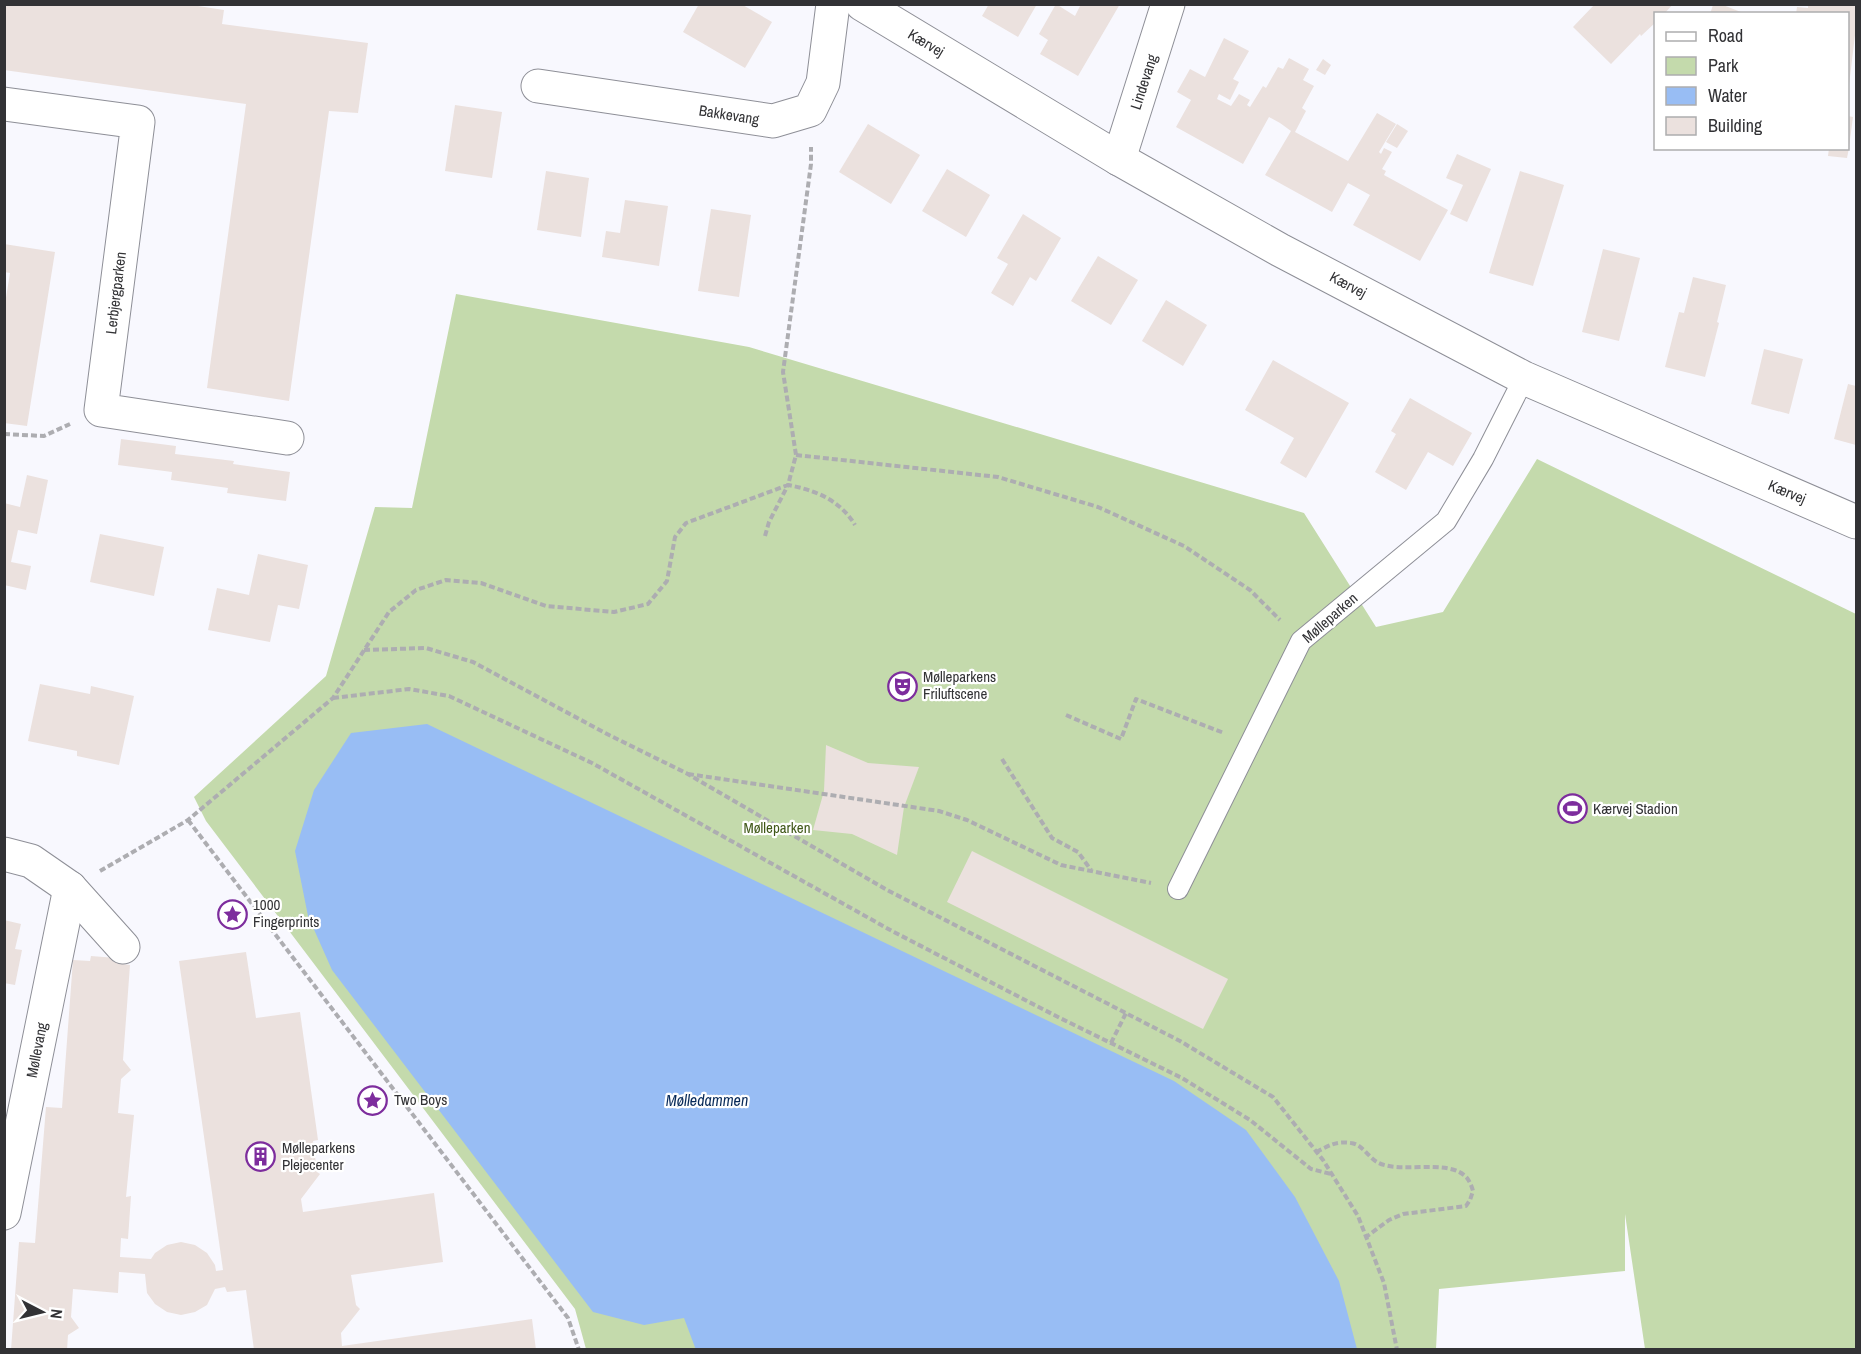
<svg xmlns="http://www.w3.org/2000/svg" width="1861" height="1354" font-family="'Archivo Narrow',sans-serif">
<style>
.green{fill:#c4daac}
.water{fill:#98bdf4}
.building{fill:#ebe1de}
.lines{fill:none;stroke-linecap:round;stroke-linejoin:round}
.service-casing{stroke:#8e8f97;stroke-width:22}
.minor-casing{stroke:#8e8f97;stroke-width:35}
.path{stroke:#adadb1;stroke-width:4;stroke-dasharray:6 3;stroke-linecap:butt}
.service{stroke:#fff;stroke-width:20}
.minor{stroke:#fff;stroke-width:33}
.labels{text-anchor:middle;stroke-width:4.5;stroke-linejoin:round;paint-order:stroke}
.street-label{font-size:15px;fill:#323235;stroke:#fff}
.poi-label{font-size:15px;fill:#323235;stroke:#fff;text-anchor:start}
.park-label{font-size:15px;fill:#3f5717;stroke:#fff}
.water-label{font-size:16px;font-style:italic;fill:#082a59;stroke:#fff}
</style>
<rect width="100%" height="100%" fill="#f8f8fe"/>
<polygon class="green" points="456,294 749,347 1304,513 1376,627 1443,612 1537,459 1856,614 1856,1349 1645,1349 1625,1214 1625,1271 1439,1289 1436,1349 586,1349 575,1309 206,821 194,797 326,676 375,507 412,508"/>
<polygon class="water" points="427,724 1174,1081 1246,1130 1295,1197 1339,1281 1357,1349 696,1350 684,1318 644,1325 593,1312 332,970 308,916 295,851 314,790 351,733"/>
<g class="building">
<polygon points="4,4 185,4 224,10 222,24 368,43 358,113 329,111 289,401 207,388 246,104 4,70"/>
<polygon points="699,4 741,4 772,22 745,68 683,32"/>
<polygon points="989,4 1037,4 1018,37 982,16"/>
<polygon points="1056,4 1075,16 1081,4 1120,4 1078,76 1040,54 1048,40 1039,34"/>
<polygon points="1595,4 1673,4 1664,14 1656,14 1656,22 1641,36 1640,34 1611,64 1573,27"/>
<polygon points="1808,4 1856,4 1856,27 1849,85 1848,85 1848,14 1796,14 1797,7 1808,8"/>
<polygon points="1713,5 1723,5 1746,14 1710,14"/>
<polygon points="1224,38 1249,51 1233,79 1239,82 1230,100 1219,94 1217,99 1231,106 1239,94 1250,100 1247,105 1250,107 1263,86 1266,88 1278,67 1283,69 1289,58 1309,69 1303,80 1314,86 1302,108 1306,111 1295,132 1348,161 1377,113 1396,124 1379,152 1381,154 1384,148 1392,152 1382,169 1386,171 1384,175 1448,210 1420,261 1353,225 1370,195 1348,183 1332,212 1265,175 1291,131 1280,123 1269,117 1243,164 1176,127 1191,100 1177,92 1190,69 1205,77"/>
<polygon points="1323,59 1331,65 1325,75 1316,70"/>
<polygon points="455,105 502,112 492,178 445,171"/>
<polygon points="1848,116 1853,117 1849,147 1848,147"/>
<polygon points="868,124 920,155 891,204 839,172"/>
<polygon points="1397,124 1408,131 1397,148 1386,142"/>
<polygon points="1829,148 1849,148 1847,158 1828,156"/>
<polygon points="1457,154 1491,169 1467,222 1450,214 1463,185 1446,178"/>
<polygon points="947,169 990,195 966,237 922,211"/>
<polygon points="546,171 589,178 581,237 537,230"/>
<polygon points="1520,171 1564,185 1533,286 1489,273"/>
<polygon points="625,200 668,206 659,266 602,257 606,231 620,233"/>
<polygon points="711,209 751,215 739,297 698,291"/>
<polygon points="1023,214 1061,238 1036,281 1030,277 1013,306 991,293 1008,264 997,258"/>
<polygon points="4,244 55,252 27,426 4,423 4,310 10,273 4,272"/>
<polygon points="1603,249 1640,258 1619,341 1582,332"/>
<polygon points="1098,256 1138,280 1111,325 1071,301"/>
<polygon points="1693,277 1726,285 1717,322 1719,323 1705,377 1665,367 1679,312 1684,313"/>
<polygon points="1166,300 1207,325 1183,366 1142,341"/>
<polygon points="1764,349 1803,359 1789,414 1751,404"/>
<polygon points="1273,360 1349,403 1306,478 1280,463 1294,438 1245,410"/>
<polygon points="1848,384 1856,386 1856,445 1834,439"/>
<polygon points="1410,398 1472,433 1453,466 1428,452 1406,490 1375,472 1396,434 1391,431"/>
<polygon points="121,439 176,446 175,454 234,461 233,464 290,472 286,501 227,493 228,488 171,480 172,472 118,465"/>
<polygon points="27,475 48,480 37,534 18,530 11,562 31,566 26,590 4,585 4,503 20,507"/>
<polygon points="100,534 164,547 154,596 90,582"/>
<polygon points="258,554 308,565 299,609 278,605 270,642 208,630 217,588 249,595"/>
<polygon points="40,684 90,694 91,686 134,696 119,765 77,756 77,751 28,741"/>
<polygon points="826,745 868,763 919,767 904,807 897,855 852,834 813,830 824,791"/>
<polygon points="972,851 1228,979 1203,1029 947,902"/>
<polygon points="4,920 21,924 15,949 22,950 15,985 4,983"/>
<polygon points="246,952 256,1018 300,1012 318,1140 313,1141 317,1172 320,1174 301,1199 303,1212 434,1193 443,1262 351,1275 356,1305 360,1309 341,1333 342,1346 532,1319 536,1350 254,1350 246,1290 227,1292 225,1287 215,1289 207,1305 195,1312 181,1315 167,1312 155,1304 147,1293 145,1274 119,1272 118,1293 73,1289 71,1317 79,1328 68,1335 67,1350 11,1350 19,1242 35,1243 46,1107 62,1108 73,960 90,961 91,956 116,958 116,963 130,965 123,1060 131,1070 121,1079 118,1113 134,1115 126,1197 131,1196 128,1239 121,1238 120,1257 151,1259 155,1253 167,1245 181,1242 195,1245 207,1253 215,1265 216,1271 223,1270 179,961"/>
</g>
<g class="lines">
<defs>
<polyline id="service" points="1178,889 1301,641 1446,521 1483,459 1524,378"/>
<g id="minor">
<polyline points="862,4 1119,159 1280,250 1524,378 1856,522"/>
<polyline points="538,86 773,121 810,110 823,83 833,4"/>
<polyline points="4,104 138,122 101,410 287,438"/>
<polyline points="1119,159 1168,4"/>
<polyline points="4,854 31,861 70,888 123,947"/>
<polyline points="4,1213 70,888"/>
</g>
</defs>
<use href="#service" class="service-casing"/>
<use href="#minor" class="minor-casing"/>
<g class="path">
<polyline points="4,434 44,436 70,424"/>
<polyline points="796,455 998,477 1098,507 1184,546 1250,590 1280,620"/>
<path d="M765,536L769,522L788,485C815,490 840,500 855,525"/>
<polyline points="364,650 426,648 473,662 609,735 686,773 887,890 1180,1041 1273,1097 1323,1160 1358,1216 1384,1283 1397,1350"/>
<polyline points="333,698 409,689 449,696 592,763 892,931 1058,1017 1182,1078 1250,1120 1311,1169 1331,1174"/>
<polyline points="1066,715 1121,739 1136,699 1224,733"/>
<polyline points="1002,759 1052,838 1078,852 1091,870"/>
<polyline points="688,774 939,811 967,820 1061,865 1151,883"/>
<polyline points="188,820 568,1318 579,1350"/>
<polyline points="100,871 188,820 333,698 389,612 416,590 446,580 481,583 546,606 614,612 648,604 667,581 675,537 686,523 788,485 796,455 783,372 811,164 811,147"/>
<polyline points="1111,1043 1126,1013"/>
<path d="M1316,1152C1331,1145 1335,1141 1351,1143C1362,1144 1368,1157 1377,1162C1399,1175 1449,1157 1467,1178C1470,1182 1472,1187 1473,1191L1470,1200L1466,1206L1403,1214L1389,1220L1366,1237"/>
</g>
<use href="#service" class="service"/>
<use href="#minor" class="minor"/>
</g>
<defs>
<symbol id="theatre-ring" viewBox="-11 -11 22 22"><circle r="9.5" fill="#fff" stroke="#7d2d9d" stroke-width="1.5"/><path d="M-5-5.5Q0-4 5-5.5V0Q5 5 0 6Q-5 5-5 0ZM-3.3-2.5H-1v1.5H-3.3ZM1-2.5H3.3v1.5H1ZM-2.8 1Q0 5.5 2.8 1Z" fill="#7d2d9d"/></symbol>
<symbol id="stadium-ring" viewBox="-11 -11 22 22"><circle r="9.5" fill="#fff" stroke="#7d2d9d" stroke-width="1.5"/><path d="M0-5a6.5 5 0 1 0 0 10a6.5 5 0 1 0 0-10ZM-3.5-1.8h7v3.6h-7Z" fill="#7d2d9d"/></symbol>
<symbol id="sight-ring" viewBox="-11 -11 22 22"><circle r="9.5" fill="#fff" stroke="#7d2d9d" stroke-width="1.5"/><path d="M0-6L1.8-2.2L6-1.7L2.9 1.2L3.7 5.4L0 3.3L-3.7 5.4L-2.9 1.2L-6-1.7L-1.8-2.2Z" fill="#7d2d9d"/></symbol>
<symbol id="building-ring" viewBox="-11 -11 22 22"><circle r="9.5" fill="#fff" stroke="#7d2d9d" stroke-width="1.5"/><path d="M-4-6H4V6H1V3H-1V6H-4ZM-2.5-4.3h1.7v1.8h-1.7ZM.8-4.3h1.7v1.8H.8ZM-2.5-1h1.7V.8h-1.7ZM.8-1h1.7V.8H.8Z" fill="#7d2d9d"/></symbol>
</defs>
<g fill-rule="evenodd">
<use href="#theatre-ring" x="886" y="670" width="33" height="33"/>
<use href="#stadium-ring" x="1556" y="792" width="33" height="33"/>
<use href="#sight-ring" x="216" y="898" width="33" height="33"/>
<use href="#sight-ring" x="356" y="1084" width="33" height="33"/>
<use href="#building-ring" x="244" y="1140" width="33" height="33"/>
</g>
<g class="labels">
<g class="street-label">
<text transform="translate(926 43) rotate(31)" y="5">Kærvej</text>
<text transform="translate(1144 82) rotate(-72)" y="5">Lindevang</text>
<text transform="translate(729 115) rotate(9)" y="5">Bakkevang</text>
<text transform="translate(1348 285) rotate(28)" y="5">Kærvej</text>
<text transform="translate(116 293) rotate(-83)" y="5">Lerbjergparken</text>
<text transform="translate(1787 492) rotate(23)" y="5">Kærvej</text>
<text transform="translate(1330 618) rotate(-41)" y="5">Mølleparken</text>
<text transform="translate(37 1050) rotate(-79)" y="5">Møllevang</text>
</g>
<g class="poi-label">
<text x="923" y="682">Mølleparkens<tspan x="923" dy="17">Friluftscene</tspan></text>
<text x="1593" y="814">Kærvej Stadion</text>
<text x="253" y="910">1000<tspan x="253" dy="17">Fingerprints</tspan></text>
<text x="394" y="1105">Two Boys</text>
<text x="282" y="1153">Mølleparkens<tspan x="282" dy="17">Plejecenter</tspan></text>
</g>
<g class="park-label">
<text x="777" y="833">Mølleparken</text>
</g>
<g class="water-label">
<text x="707" y="1106">Mølledammen</text>
</g>
</g>
<rect width="1861" height="1354" fill="none" stroke="#323235" stroke-width="12"/>
<rect x="1654" y="12" width="195" height="138" fill="#ffffff" stroke="#adadae" stroke-width="1.5"/>
<rect x="1666" y="32" width="30" height="9" fill="#ffffff" stroke="#adadae" stroke-width="1.5"/>
<text x="1708" y="42" font-size="18" fill="#323235">Road</text>
<rect x="1666" y="57" width="30" height="18" fill="#c4daac" stroke="#adadae" stroke-width="1.5"/>
<text x="1708" y="72" font-size="18" fill="#323235">Park</text>
<rect x="1666" y="87" width="30" height="18" fill="#98bdf4" stroke="#adadae" stroke-width="1.5"/>
<text x="1708" y="102" font-size="18" fill="#323235">Water</text>
<rect x="1666" y="117" width="30" height="18" fill="#ebe1de" stroke="#adadae" stroke-width="1.5"/>
<text x="1708" y="132" font-size="18" fill="#323235">Building</text>
<g transform="translate(42 1312) rotate(97)" stroke="#ffffff" stroke-width="4.5" paint-order="stroke">
<path d="M0-4.5L10 22L0 15L-10 22Z" fill="#323235"/>
<text y="-9" font-size="16" font-weight="bold" text-anchor="middle" fill="#323235">N</text>
</g>
</svg>
